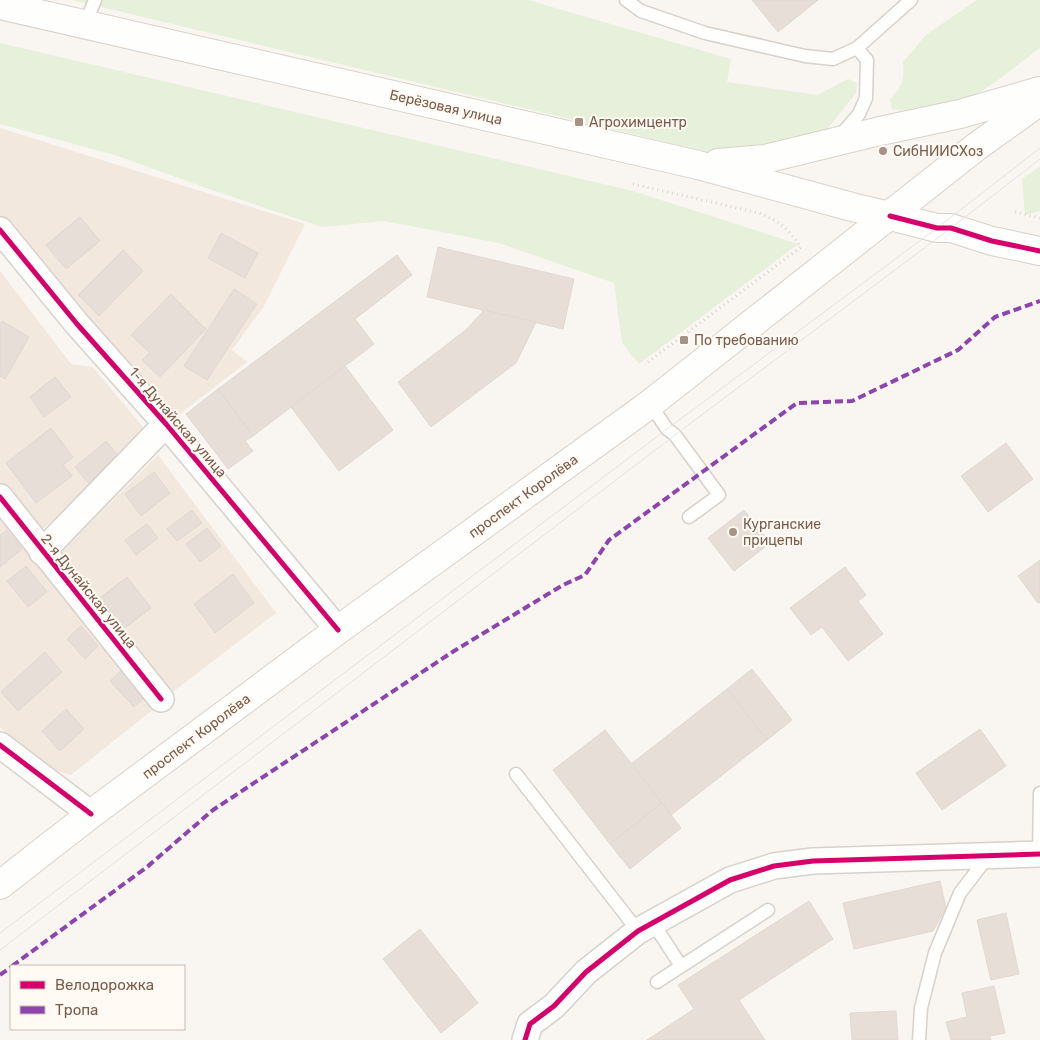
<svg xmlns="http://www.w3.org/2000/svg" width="1040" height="1040" font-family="Rubik,sans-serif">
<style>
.residential{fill:#f2e8de}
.green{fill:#e7f0db}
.building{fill:#e6ded7;stroke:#e2d8d2}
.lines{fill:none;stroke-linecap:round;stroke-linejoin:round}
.service-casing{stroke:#d7d1cb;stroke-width:15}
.minor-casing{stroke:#d7d1cb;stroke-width:28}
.tertiary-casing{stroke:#d7d1cb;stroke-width:30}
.secondary-casing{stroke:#d9d2cb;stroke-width:30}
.path{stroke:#dcd5d0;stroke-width:3;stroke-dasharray:1 4;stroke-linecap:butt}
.service{stroke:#fefefd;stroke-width:12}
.minor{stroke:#fefefd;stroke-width:25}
.tertiary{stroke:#fefefd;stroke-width:28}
.secondary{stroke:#fefefd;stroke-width:28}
.tram{stroke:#e6e3e7;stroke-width:1}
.quiet{stroke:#8e44ad;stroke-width:4;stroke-dasharray:8 4;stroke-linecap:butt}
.cycleway-casing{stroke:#fffaf3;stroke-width:8}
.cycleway{stroke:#d6006c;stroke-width:5}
.poi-dot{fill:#a69286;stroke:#fffaf3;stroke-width:2}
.labels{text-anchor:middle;stroke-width:4;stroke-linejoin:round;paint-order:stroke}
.street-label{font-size:14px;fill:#7a5c4d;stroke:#fffaf3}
.poi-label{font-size:14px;fill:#7a5c4d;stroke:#fffaf3;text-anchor:start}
</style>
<rect width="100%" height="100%" fill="#f9f5f0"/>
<g class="residential">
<polygon points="0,128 305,224 264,306 232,350 247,362 176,417 0,217"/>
<polygon points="0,271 71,364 93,367 147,432 118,466 37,534 0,484"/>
<polygon points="158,455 276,613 170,694 57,556"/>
<polygon points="0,516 41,568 156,707 71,775 53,770 0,727"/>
</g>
<g class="green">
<polygon points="72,0 528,0 731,59 727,82 817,95 848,79 857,83 856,93 822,136 716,154"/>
<path d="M977,0H1040V48L994,83L969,99L915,113L892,109L890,99C903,85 904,81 903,62L926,35Z"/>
<polygon points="0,43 633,191 798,244 639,364 622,343 614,283 499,243 384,221 322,227 209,189 115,155 0,124"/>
<polygon points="1040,166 1040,211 1025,215 1022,179"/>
</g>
<g class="building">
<polygon points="752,0 818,0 778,32"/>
<polygon points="80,217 100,241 66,269 46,245"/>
<polygon points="221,233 258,253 245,278 208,258"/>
<polygon points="438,247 574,279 563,329 427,297"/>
<polygon points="123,250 143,271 99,316 78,295"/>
<polygon points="397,255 412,275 355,319 374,344 253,436 218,389"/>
<polygon points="234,289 257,304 207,380 184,366"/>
<polygon points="171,294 206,329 160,377 142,360 150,353 131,335"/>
<polygon points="484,310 536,322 516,363 431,427 398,382 467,329"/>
<polygon points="2,321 29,337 5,379 0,376 0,324"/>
<polygon points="345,366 393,430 339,471 291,407"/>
<polygon points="55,377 71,397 44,417 30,397"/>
<polygon points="218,389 253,436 245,441 253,451 228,469 186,414"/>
<polygon points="51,428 73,457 63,465 72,476 36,503 6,463"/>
<polygon points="106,441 121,459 90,485 75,467"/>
<polygon points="1006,443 1033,479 988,512 961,476"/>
<polygon points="154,472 170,493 141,516 125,494"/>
<polygon points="192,510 202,523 177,541 167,529"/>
<polygon points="744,510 770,543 734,571 708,538"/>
<polygon points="147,524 158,538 136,555 125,540"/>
<polygon points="207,528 221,546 200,562 186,544"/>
<polygon points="7,530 22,549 0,567 0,535"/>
<polygon points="1040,560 1040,602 1038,603 1018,576"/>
<polygon points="26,566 47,592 28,607 7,581"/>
<polygon points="845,567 866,595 858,601 883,634 848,661 822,627 811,635 790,608"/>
<polygon points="233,574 254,603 215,633 194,604"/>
<polygon points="127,577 151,608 121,631 97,600"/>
<polygon points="81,626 98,646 85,659 67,639"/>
<polygon points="45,652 62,672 18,711 1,692"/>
<polygon points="752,669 792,720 767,740 727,689"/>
<polygon points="122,670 146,696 134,707 110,681"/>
<polygon points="727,689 767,740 671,815 631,764"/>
<polygon points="66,709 84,729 60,751 42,731"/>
<polygon points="980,729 1006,766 942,810 916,773"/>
<polygon points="605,730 662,803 610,844 553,770"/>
<polygon points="662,803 681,828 630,869 610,844"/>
<polygon points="940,881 946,908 933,931 854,949 843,903"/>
<polygon points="809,901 833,939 739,1000 765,1040 647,1040 694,1009 678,985"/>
<polygon points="1006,913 1019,974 991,980 977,920"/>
<polygon points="420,929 478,1003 441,1033 383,959"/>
<polygon points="994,986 1005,1033 990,1036 991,1040 951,1040 946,1022 967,1017 962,993"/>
<polygon points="896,1011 898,1040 852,1040 850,1013"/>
</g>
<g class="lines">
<defs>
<g id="service">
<polyline points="626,0 641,11 705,33 805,56 833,59 857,48"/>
<polyline points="85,24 95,0"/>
<polyline points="840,136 859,114 866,98 867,60 857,48 911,0"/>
<polyline points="650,404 667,429 675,435 719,495 689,517"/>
<polyline points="516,774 638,931"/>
<polyline points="1039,854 1040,793"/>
<polyline points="653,923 681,966"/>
<polyline points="657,982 768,910"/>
<polyline points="919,1040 921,1008 935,953 960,893 989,855"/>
</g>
<g id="minor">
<polyline points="0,230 77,324 166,424 338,630"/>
<polyline points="0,497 161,699"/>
<polyline points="42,552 166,424"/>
<polyline points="0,745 91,814"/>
<polyline points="525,1040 530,1024 554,1006 586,972 638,931 730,880 774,866 813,861 1040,854"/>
</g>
<polyline id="tertiary" points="890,216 937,228 951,228 992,241 1040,251"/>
<g id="secondary">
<polyline points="0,5 698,165 852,207 890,216"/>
<polyline points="718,163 765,159 880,131 960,114 1040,91"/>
<polyline points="0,885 91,814 338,630 650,404 976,147 1040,101"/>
</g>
</defs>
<use href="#service" class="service-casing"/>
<use href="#minor" class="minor-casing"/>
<use href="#tertiary" class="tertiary-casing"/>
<use href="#secondary" class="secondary-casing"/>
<g class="path">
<path d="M633,184L759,213C780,221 788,229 801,247L648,362"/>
<polyline points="1015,212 1040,218"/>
</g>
<use href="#service" class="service"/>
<use href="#minor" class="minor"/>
<use href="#tertiary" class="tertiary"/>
<use href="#secondary" class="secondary"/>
<g class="tram">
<polyline points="0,933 667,429 937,228 1040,148"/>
<polyline points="0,950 675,435 951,228 1040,159"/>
</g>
<g class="quiet">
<polyline points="12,966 147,867 213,810 454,651 563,585 585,575 609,540 797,403 852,401 958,350 995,317 1040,301"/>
<polyline points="0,975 11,967"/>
</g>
<defs>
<g id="cycleway">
<polyline points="890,216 937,228 951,228 992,241 1040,251"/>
<polyline points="0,230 77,324 166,424 338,630"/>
<polyline points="0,497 161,699"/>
<polyline points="0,745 91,814"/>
<polyline points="525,1040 530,1024 554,1006 586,972 638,931 730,880 774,866 813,861 1040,854"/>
</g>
</defs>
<use href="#cycleway" class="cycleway-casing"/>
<use href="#cycleway" class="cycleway"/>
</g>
<g class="poi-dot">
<rect x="574" y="117" width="10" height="10" rx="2.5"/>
<circle cx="883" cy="151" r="5"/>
<rect x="679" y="335" width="10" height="10" rx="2.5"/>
<circle cx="733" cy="532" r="5"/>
</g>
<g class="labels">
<g class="street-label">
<text transform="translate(446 107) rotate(13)" y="5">Берёзовая улица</text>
<text transform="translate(178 422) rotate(49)" y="5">1-я Дунайская улица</text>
<text transform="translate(523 496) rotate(-36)" y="5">проспект Королёва</text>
<text transform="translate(89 591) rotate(51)" y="5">2-я Дунайская улица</text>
<text transform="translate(196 736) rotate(-37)" y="5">проспект Королёва</text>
</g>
<g class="poi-label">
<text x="589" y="127">Агрохимцентр</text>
<text x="893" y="156">СибНИИСХоз</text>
<text x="694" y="345">По требованию</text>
<text x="743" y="529">Курганские<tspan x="743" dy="16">прицепы</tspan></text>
</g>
</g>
<rect x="10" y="965" width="175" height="65" fill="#fffaf3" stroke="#cabbb1"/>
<rect x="20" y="981" width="25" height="8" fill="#d6006c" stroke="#cabbb1"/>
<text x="55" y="990" font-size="15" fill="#7a5c4d">Велодорожка</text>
<rect x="20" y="1006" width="25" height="8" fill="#8e44ad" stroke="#cabbb1"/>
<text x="55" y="1015" font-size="15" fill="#7a5c4d">Тропа</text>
</svg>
